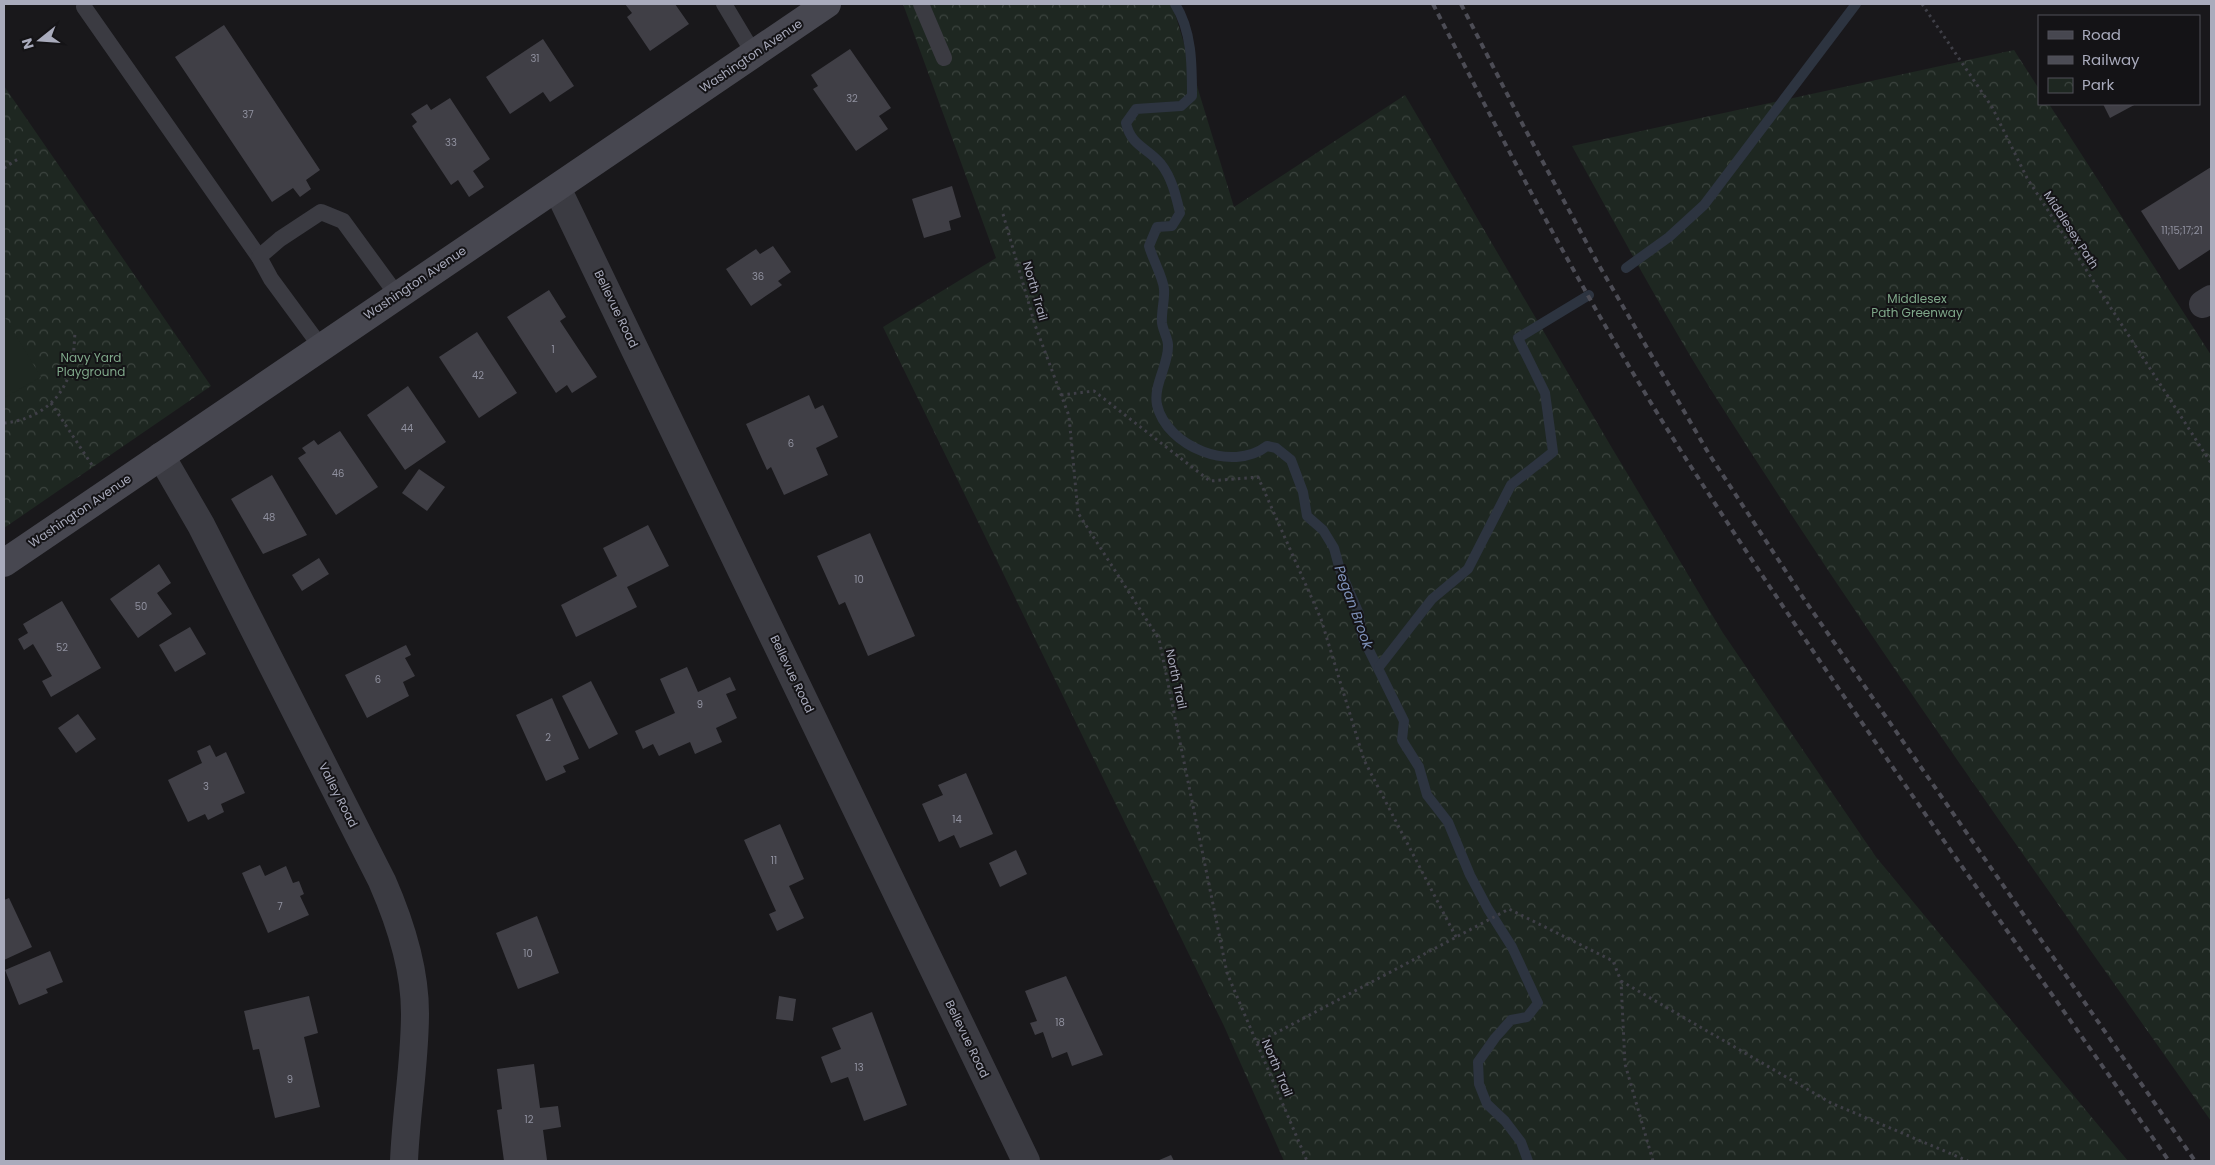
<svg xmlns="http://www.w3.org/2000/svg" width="2215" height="1165" font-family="Poppins,sans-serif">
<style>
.park{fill:url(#park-crowns)}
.pitch{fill:#1e2721}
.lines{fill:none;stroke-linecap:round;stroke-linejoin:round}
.stream{stroke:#2d3440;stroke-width:10}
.building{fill:#403f46}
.path{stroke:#3f3f47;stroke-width:3;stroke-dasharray:2.5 4;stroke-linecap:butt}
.lane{stroke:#3b3b42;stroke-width:16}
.street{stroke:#3b3b42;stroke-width:28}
.secondary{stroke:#474750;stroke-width:28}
.rail{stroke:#4c4c55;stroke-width:4;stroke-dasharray:6 5;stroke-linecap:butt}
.labels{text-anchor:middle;stroke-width:4;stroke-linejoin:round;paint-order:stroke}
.number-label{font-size:10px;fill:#8f909e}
.street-label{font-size:12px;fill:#a9abbc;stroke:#141316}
.park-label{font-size:12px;fill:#7fa88a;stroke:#141316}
.water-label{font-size:14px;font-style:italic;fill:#7e91b9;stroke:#141316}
</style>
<defs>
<pattern id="park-crowns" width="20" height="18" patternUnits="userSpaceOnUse" patternTransform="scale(1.25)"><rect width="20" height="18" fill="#1e2721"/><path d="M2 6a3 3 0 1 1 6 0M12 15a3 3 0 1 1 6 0" fill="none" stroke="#3c443f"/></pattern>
</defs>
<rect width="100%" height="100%" fill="#19181b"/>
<g class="park">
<polygon points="903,4 1172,4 1234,207 1405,95 1609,443 1723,633 1876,857 2128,1161 1284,1161 1224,1026 883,327 996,258"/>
<path d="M2014,50L2039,89V104H2049L2211,355V1121C2047,888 1880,656 1727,415C1671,328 1622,236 1572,146Z"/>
<polygon points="4,86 211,386 4,528"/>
</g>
<polygon class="pitch" points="4,316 41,377 4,398"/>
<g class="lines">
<g class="stream">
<path d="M1175,4C1192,31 1192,64 1192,96L1181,106L1136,109L1126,123C1131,146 1147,147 1161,164C1172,178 1176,196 1180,213L1172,226L1157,227L1149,246C1152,258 1163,277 1164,289C1165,300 1161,312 1162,323C1163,331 1168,338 1168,345C1169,364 1153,385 1157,405C1167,447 1232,473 1267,446L1276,448L1291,460L1303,492L1307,516L1323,530L1334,548L1340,570L1359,614L1362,636L1404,721L1402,740L1419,767L1427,795L1448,822L1470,875L1488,909L1512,947L1538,1003L1527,1017L1511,1020L1495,1038L1478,1062L1479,1084L1487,1104L1505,1121L1521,1142L1528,1161"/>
<polyline points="1626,268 1669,237 1704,205 1856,4"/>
<polyline points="1379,667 1432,599 1468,569 1511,485 1553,452 1545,393 1518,338 1589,295"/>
</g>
</g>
<g class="building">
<polygon points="625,4 675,4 689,24 650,51 627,17 632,13"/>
<polygon points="224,25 320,170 306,180 311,189 300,197 293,188 272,202 175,57"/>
<polygon points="543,39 574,86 550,102 543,92 510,114 486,77"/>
<polygon points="850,49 891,108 879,116 888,129 856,151 813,89 818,86 811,75"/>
<polygon points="450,98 490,159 473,171 484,187 469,197 458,180 451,185 412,126 417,122 411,114 427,104 431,110"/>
<polygon points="2103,104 2136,104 2110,118"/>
<polygon points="2211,167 2211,249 2179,270 2141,211"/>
<polygon points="952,186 961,217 949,221 951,230 924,238 912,199"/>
<polygon points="773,246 791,272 778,281 782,285 751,306 726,269 756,249 760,254"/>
<polygon points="549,290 566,317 560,321 597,377 572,393 567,385 556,393 507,317"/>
<polygon points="477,332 517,393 479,418 439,357"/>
<polygon points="408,386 446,442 405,470 367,415"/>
<polygon points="809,395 815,409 823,405 838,437 816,448 828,475 784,495 771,467 767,470 746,424"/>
<polygon points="340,431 378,487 336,515 298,458 306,453 302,448 314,440 318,445"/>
<polygon points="419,469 445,487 427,511 402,493"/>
<polygon points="272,475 307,535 263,554 231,499"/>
<polygon points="648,525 669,566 627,587 637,607 576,637 561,605 617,576 603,548"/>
<polygon points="870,533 915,636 868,656 845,602 839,605 817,556"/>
<polygon points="319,558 329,574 302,591 292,575"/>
<polygon points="159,564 171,583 157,593 172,614 138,638 110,599"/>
<polygon points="62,601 101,668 51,697 42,681 52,676 33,644 24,650 18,639 28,633 23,624"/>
<polygon points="190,627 206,654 175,672 159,645"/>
<polygon points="406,645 411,655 405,658 415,676 403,682 409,696 367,718 345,675"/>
<polygon points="687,667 698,692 730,677 736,690 726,694 737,718 716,728 722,742 695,754 690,742 659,756 653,744 643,749 635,731 675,713 660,679"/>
<polygon points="591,681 618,734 589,749 562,696"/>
<polygon points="552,698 579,759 563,766 566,772 546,781 516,715"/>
<polygon points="78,714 96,739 76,753 58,728"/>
<polygon points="210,745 216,757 226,752 245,793 221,804 224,812 208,820 205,814 188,822 168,780 202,763 197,751"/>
<polygon points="966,773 993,834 960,848 954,835 939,842 922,804 943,795 938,785"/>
<polygon points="780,824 804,879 789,886 804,918 777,931 769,914 776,911 744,840"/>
<polygon points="1016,850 1027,874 1000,887 989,863"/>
<polygon points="260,865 265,876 286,866 293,883 299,881 304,894 300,896 309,915 268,933 242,873"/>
<polygon points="9,898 32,947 4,960 4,900"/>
<polygon points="537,916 559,973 518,989 496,933"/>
<polygon points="50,951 63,982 46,989 48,993 19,1005 5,970"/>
<polygon points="1066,976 1103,1055 1072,1066 1067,1052 1052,1058 1043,1032 1035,1035 1030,1023 1037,1021 1025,991"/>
<polygon points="309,996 318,1033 304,1037 320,1107 275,1118 259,1049 253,1050 244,1011"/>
<polygon points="779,996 796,999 793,1021 776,1019"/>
<polygon points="872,1012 907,1105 864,1121 848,1077 831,1083 821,1057 841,1049 832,1028"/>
<polygon points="534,1064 540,1108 558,1106 561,1127 543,1130 547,1160 504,1161 497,1110 502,1109 497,1069"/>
<polygon points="1171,1155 1174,1161 1157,1161"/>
</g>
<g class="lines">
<g class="path">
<polyline points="1922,4 1992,107 2027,178 2211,463"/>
<polyline points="4,168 18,159"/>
<polyline points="1003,214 1035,325 1069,416 1078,513 1159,639 1227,973 1307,1161"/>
<polyline points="1061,395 1094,391 1210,481 1258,477 1321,619 1364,760 1456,937"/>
<polyline points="51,403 92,465"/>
<path d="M4,423C36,420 63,401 71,368C74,357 74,344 75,333"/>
<polyline points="1621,981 1831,1103 1968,1161"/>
<polyline points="1257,1043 1509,909 1613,961 1621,981 1625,1064 1653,1161"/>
</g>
<g class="lane">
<polyline points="724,4 754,54"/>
<polyline points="921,4 944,58"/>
<polyline points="84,7 259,257"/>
<polyline points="321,347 271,279 259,257 280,239 321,212 343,221 397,295"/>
</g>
<g class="street">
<polyline points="557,188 1026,1161"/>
<polyline points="2203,304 2211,299"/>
<path d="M161,456L201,525L382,881C400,922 415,968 415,1013C415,1063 406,1112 404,1161"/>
</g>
<polyline class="secondary" points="4,563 827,4"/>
<g class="rail">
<path d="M1433,4C1515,165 1600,327 1699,479C1849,711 2011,935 2169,1161"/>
<polyline points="1461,4 1524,127 1597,262 1709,454 1806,602 2195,1161"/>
</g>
</g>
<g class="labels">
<g class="number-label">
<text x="535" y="62">31</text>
<text x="852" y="102">32</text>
<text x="248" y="118">37</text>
<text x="451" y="146">33</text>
<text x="2182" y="234">11;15;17;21</text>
<text x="758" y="280">36</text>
<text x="553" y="353">1</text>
<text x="478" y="379">42</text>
<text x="407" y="432">44</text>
<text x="791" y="447">6</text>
<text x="338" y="477">46</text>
<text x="269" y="521">48</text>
<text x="859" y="583">10</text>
<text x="141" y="610">50</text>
<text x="62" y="651">52</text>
<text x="378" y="683">6</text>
<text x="700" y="708">9</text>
<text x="548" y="741">2</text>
<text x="206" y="790">3</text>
<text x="957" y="823">14</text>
<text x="774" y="864">11</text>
<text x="280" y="910">7</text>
<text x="528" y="957">10</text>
<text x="1060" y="1026">18</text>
<text x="859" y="1071">13</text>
<text x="290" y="1083">9</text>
<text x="529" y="1123">12</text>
</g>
<g class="street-label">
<text transform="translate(751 56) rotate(-34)" y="4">Washington Avenue</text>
<text transform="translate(2071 230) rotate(57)" y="4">Middlesex Path</text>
<text transform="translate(415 283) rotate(-34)" y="4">Washington Avenue</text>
<text transform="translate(1035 291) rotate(74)" y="4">North Trail</text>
<text transform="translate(616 309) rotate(64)" y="4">Bellevue Road</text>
<text transform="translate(80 511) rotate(-34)" y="4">Washington Avenue</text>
<text transform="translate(792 674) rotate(64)" y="4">Bellevue Road</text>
<text transform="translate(1176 679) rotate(78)" y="4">North Trail</text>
<text transform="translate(338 795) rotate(63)" y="4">Valley Road</text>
<text transform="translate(967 1039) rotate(64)" y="4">Bellevue Road</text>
<text transform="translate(1277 1068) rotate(67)" y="4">North Trail</text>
</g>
<g class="park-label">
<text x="1917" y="303">Middlesex<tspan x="1917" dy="14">Path Greenway</tspan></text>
<text x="91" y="362">Navy Yard<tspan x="91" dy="14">Playground</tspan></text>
</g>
<g class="water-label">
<text transform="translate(1354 607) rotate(70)" y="5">Pegan Brook</text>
</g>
</g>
<rect width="2215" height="1165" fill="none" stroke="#a9abbc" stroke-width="10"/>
<rect x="2038" y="15" width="162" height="90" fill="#141316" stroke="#505058"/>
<rect x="2048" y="31" width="25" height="8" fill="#474750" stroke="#505058"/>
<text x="2082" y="40" font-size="15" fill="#a9abbc">Road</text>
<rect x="2048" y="56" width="25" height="8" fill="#4c4c55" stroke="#505058"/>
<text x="2082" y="65" font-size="15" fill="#a9abbc">Railway</text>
<rect x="2048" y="78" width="25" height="15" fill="url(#park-crowns)" stroke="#505058"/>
<text x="2082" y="90" font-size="15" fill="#a9abbc">Park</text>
<g transform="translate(40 40) rotate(253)" stroke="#141316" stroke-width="4" paint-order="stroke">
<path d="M0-4L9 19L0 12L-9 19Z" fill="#a9abbc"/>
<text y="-8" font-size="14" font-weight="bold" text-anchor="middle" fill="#a9abbc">N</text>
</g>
</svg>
